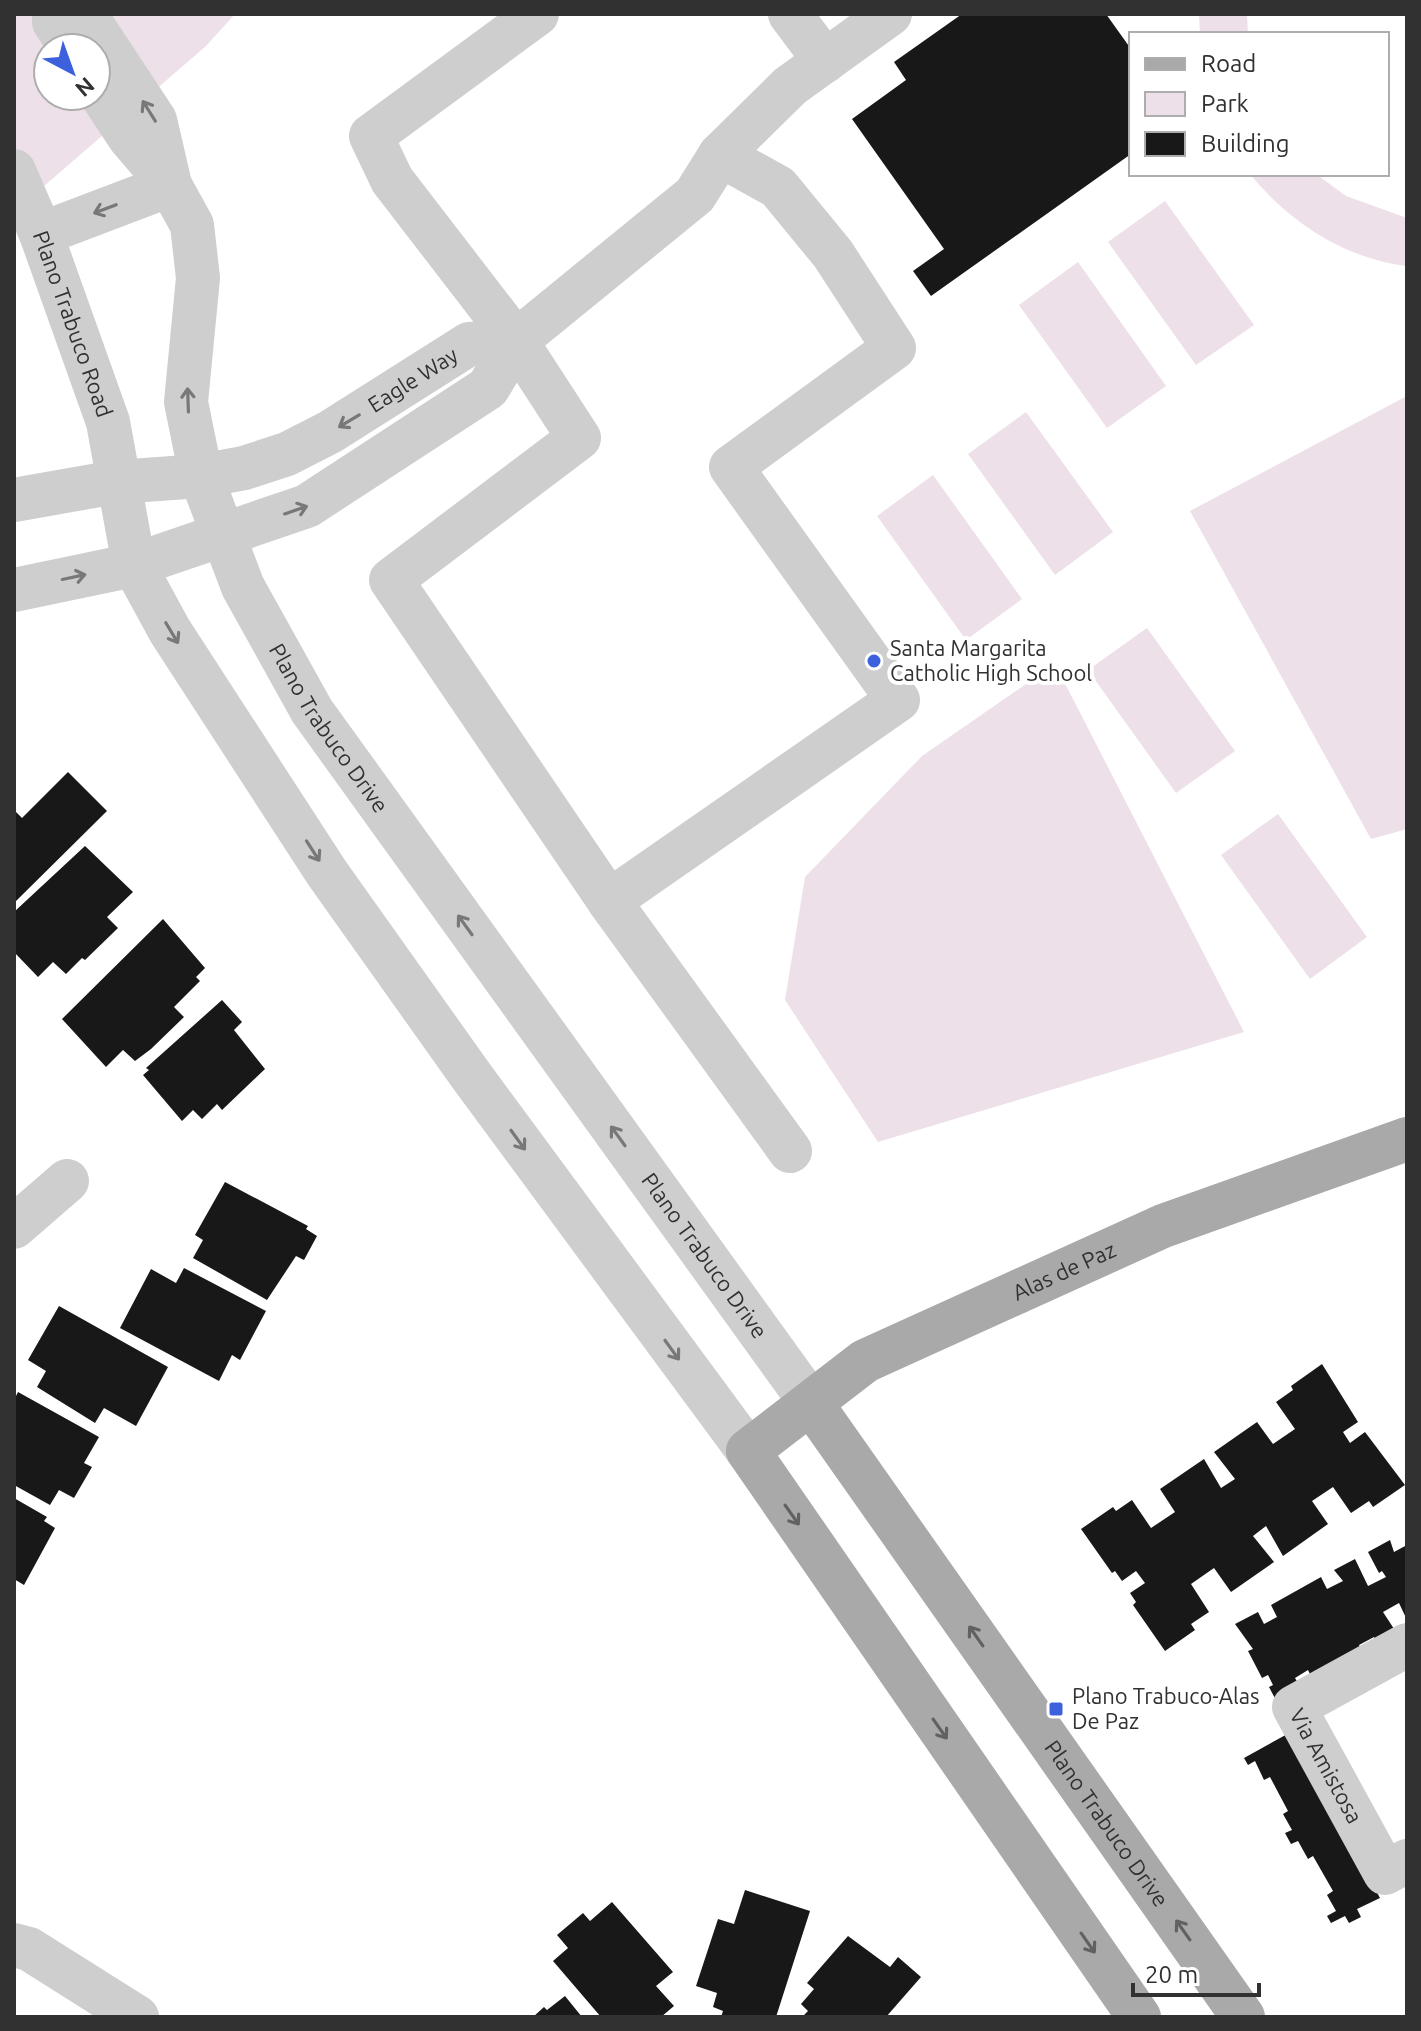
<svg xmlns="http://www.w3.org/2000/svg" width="1421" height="2031" font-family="Ubuntu,sans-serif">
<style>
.green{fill:#ede0e9;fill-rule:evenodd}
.building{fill:#181818}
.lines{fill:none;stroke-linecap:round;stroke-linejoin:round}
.minor{stroke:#cecece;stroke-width:44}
.major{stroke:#a9a9a9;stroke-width:44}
.oneway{stroke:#787878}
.oneway2{stroke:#616161}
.poi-dot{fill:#3d61dd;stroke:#fff;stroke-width:3}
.labels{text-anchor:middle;stroke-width:8;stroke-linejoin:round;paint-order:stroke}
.street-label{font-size:22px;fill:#313131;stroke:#fff}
.poi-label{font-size:22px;fill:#313131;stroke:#fff;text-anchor:start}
</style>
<rect width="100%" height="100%" fill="#fff"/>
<g class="green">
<path d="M14,14H235L206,46L14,212ZM48,48H96V96H48Z"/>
<polygon points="1199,14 1247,14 1248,34 1200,34"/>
<path d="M1250,174H1316L1346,196L1407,218V266C1345,259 1289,222 1250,174Z"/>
<polygon points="1165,201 1254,325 1196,365 1108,242"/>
<polygon points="1078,262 1166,386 1107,428 1019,305"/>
<polygon points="1407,396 1407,829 1371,839 1190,511"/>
<polygon points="1026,412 1113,532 1055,575 968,454"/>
<polygon points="933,475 1022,599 966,640 877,516"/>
<polygon points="1147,628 1235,751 1176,793 1088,670"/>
<polygon points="1055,664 1244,1032 878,1142 785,1000 805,877 922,756"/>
<polygon points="1278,814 1367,937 1310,979 1221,855"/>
</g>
<g class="building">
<polygon points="962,14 1106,14 1131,49 1131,154 931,296 913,271 944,249 852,119 906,80 894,62"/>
<polygon points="68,772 107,811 14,903 14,810 22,818"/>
<polygon points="85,846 133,892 107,917 118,928 85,960 82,958 66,974 53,962 38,977 14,952 14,912"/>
<polygon points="163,919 205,968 196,977 200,981 174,1007 184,1017 151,1049 135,1061 123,1050 106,1067 62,1019"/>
<polygon points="222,1000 242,1022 234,1030 265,1069 222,1110 217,1104 202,1119 193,1110 182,1121 143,1075 149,1070 146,1068"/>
<polygon points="225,1182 308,1226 306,1229 317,1236 304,1260 296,1256 267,1300 193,1258 203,1240 195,1235"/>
<polygon points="184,1268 266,1311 240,1360 232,1355 219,1381 120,1328 151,1269 176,1283"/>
<polygon points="59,1306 168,1367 136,1426 104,1408 95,1423 37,1387 46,1371 28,1360"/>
<polygon points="1322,1364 1358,1422 1343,1432 1350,1443 1365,1432 1405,1485 1373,1507 1369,1501 1351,1513 1333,1487 1312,1501 1328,1524 1283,1556 1266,1526 1253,1536 1274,1562 1231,1592 1214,1568 1191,1584 1209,1612 1191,1624 1195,1630 1165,1651 1133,1605 1136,1602 1130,1593 1145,1583 1136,1571 1122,1581 1115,1571 1112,1573 1081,1529 1113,1507 1116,1511 1132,1500 1151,1528 1175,1512 1160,1489 1204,1459 1221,1488 1235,1479 1214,1452 1257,1422 1273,1444 1295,1429 1276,1402 1293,1390 1291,1386"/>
<polygon points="18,1392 99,1437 84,1463 92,1467 74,1498 59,1490 50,1505 14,1485 14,1400"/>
<polygon points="14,1498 47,1517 44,1521 55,1528 24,1585 14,1579"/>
<polygon points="1390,1540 1394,1552 1407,1545 1407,1620 1399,1603 1383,1612 1400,1638 1378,1644 1374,1637 1359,1645 1365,1657 1315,1684 1308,1670 1295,1678 1302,1690 1278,1704 1269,1687 1273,1685 1268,1675 1262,1678 1248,1651 1253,1649 1235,1624 1258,1612 1264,1624 1277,1617 1271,1605 1321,1577 1327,1589 1343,1581 1334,1570 1355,1559 1368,1586 1386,1577 1382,1571 1379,1573 1368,1552"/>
<polygon points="1291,1732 1380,1898 1357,1909 1361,1917 1349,1923 1345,1916 1331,1923 1327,1916 1336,1911 1327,1895 1333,1891 1313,1856 1308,1859 1298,1841 1291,1844 1285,1833 1292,1830 1283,1814 1288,1811 1270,1777 1264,1780 1255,1761 1248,1765 1244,1758"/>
<polygon points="745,1890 810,1911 776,2017 721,2017 723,2011 713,2007 717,1993 696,1986 718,1919 734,1924"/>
<polygon points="612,1902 673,1972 656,1986 674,2006 661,2017 601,2017 553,1961 568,1948 557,1935 583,1913 590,1921"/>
<polygon points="848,1936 890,1967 898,1957 921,1977 886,2017 802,2017 808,2011 801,2004 814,1989 807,1983"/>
<polygon points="565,1996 582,2017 533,2017 544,2007 547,2010"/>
</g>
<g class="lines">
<g class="minor">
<polyline points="54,14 54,22 71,48"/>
<polyline points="537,14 371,136 392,180 516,341 579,438 391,580 609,901 898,700 731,467 894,348 833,254 778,187 720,155"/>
<polyline points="790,14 825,61"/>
<path id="s1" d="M96,87L129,137L170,185L192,225L198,278L186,402L201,476L243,587L312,711L811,1403"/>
<path id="s2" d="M14,171L41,234L108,422L134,565L170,631L327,873L472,1077L748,1451"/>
<polyline points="41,234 170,185 155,120 85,14"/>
<path id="s3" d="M14,500L116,482L201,476L244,468L287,454L330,432L469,344L516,341"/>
<polyline points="14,590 134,565 307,506 488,388 516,341 695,195 720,155 790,86 890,14"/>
<polyline points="609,901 790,1151"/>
<polyline points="14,1227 67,1181"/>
<path id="s4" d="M1407,1645L1294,1707L1385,1873L1407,1861"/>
<polyline points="14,1945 29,1949 137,2017"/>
</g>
<g class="major">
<path id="s5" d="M811,1403L1243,2017"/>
<path id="s6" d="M1139,2017L748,1451L865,1361L1163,1226L1407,1139"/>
</g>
</g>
<defs><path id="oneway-shaft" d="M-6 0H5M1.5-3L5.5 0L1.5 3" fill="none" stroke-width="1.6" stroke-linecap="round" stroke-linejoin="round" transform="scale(2)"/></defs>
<g class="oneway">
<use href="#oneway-shaft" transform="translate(149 111) rotate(-122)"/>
<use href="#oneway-shaft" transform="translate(105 209) rotate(159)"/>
<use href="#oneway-shaft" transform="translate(188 400) rotate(-92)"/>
<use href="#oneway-shaft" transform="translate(349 421) rotate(149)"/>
<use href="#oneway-shaft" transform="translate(296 510) rotate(-19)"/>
<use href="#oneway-shaft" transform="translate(74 577) rotate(-12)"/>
<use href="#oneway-shaft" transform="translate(172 633) rotate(59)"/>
<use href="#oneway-shaft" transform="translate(313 851) rotate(57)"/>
<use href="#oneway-shaft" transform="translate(465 925) rotate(-126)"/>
<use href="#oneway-shaft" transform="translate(618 1136) rotate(-126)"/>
<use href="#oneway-shaft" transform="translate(518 1140) rotate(54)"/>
<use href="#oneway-shaft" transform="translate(672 1350) rotate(54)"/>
</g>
<g class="oneway2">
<use href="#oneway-shaft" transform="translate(792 1515) rotate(55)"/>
<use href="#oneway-shaft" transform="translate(976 1636) rotate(-125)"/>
<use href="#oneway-shaft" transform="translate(940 1729) rotate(55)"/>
<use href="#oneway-shaft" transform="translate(1183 1930) rotate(-125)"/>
<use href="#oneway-shaft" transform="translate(1088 1943) rotate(55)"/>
</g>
<g class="poi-dot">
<circle cx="874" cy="661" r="8"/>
<rect x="1048" y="1701" width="16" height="16" rx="4"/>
</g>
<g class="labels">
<g class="street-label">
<text dy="8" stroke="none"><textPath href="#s2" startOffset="164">Plano Trabuco Road</textPath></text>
<text dy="8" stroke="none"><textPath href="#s3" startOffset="424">Eagle Way</textPath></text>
<text dy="8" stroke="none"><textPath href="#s1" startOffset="706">Plano Trabuco Drive</textPath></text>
<text dy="8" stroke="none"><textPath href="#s1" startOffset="1354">Plano Trabuco Drive</textPath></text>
<text dy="8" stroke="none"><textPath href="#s6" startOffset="1054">Alas de Paz</textPath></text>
<text dy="8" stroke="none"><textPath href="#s4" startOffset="196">Via Amistosa</textPath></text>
<text dy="8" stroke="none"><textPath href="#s5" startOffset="514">Plano Trabuco Drive</textPath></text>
</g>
<g class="poi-label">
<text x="890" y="656">Santa Margarita<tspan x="890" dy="25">Catholic High School</tspan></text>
<text x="1072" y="1704">Plano Trabuco-Alas<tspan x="1072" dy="25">De Paz</tspan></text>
</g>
</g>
<rect width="1421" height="2031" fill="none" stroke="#313131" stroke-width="32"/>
<rect x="1129" y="32" width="260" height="144" fill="#ffffff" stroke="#adadad" stroke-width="2"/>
<rect x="1145" y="58" width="40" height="12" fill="#a9a9a9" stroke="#adadad" stroke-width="2"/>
<text x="1201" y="72" font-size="24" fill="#313131">Road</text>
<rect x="1145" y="92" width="40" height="24" fill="#ede0e9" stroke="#adadad" stroke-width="2"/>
<text x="1201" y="112" font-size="24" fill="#313131">Park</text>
<rect x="1145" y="132" width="40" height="24" fill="#181818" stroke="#adadad" stroke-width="2"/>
<text x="1201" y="152" font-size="24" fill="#313131">Building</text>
<g transform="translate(72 72) rotate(139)"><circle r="38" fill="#ffffff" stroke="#adadad" stroke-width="2"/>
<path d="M0-6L14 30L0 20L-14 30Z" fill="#3d61dd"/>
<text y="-12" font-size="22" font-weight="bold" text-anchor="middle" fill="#313131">N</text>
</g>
<path d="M1133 1983v12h126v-12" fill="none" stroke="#313131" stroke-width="4"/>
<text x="1145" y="1983" font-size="24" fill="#313131" stroke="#ffffff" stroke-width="6" paint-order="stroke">20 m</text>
</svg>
